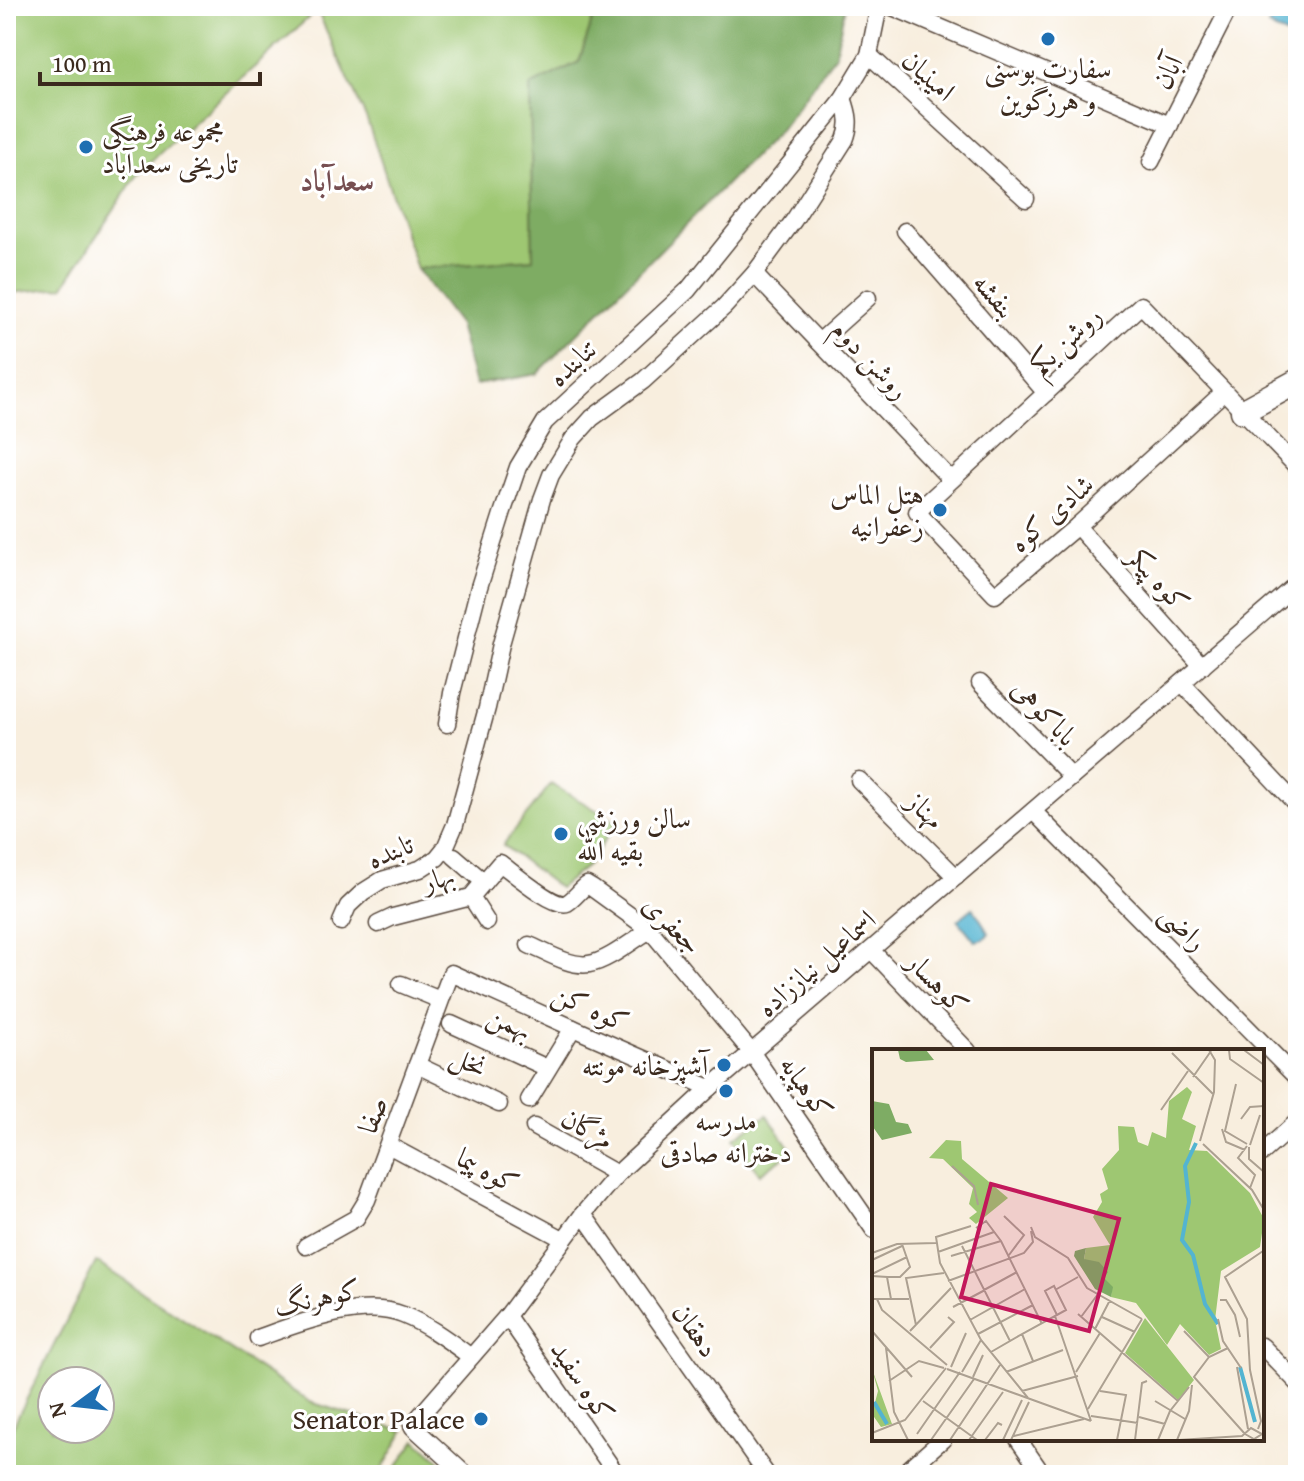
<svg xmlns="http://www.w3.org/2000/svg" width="1304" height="1481" font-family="'Gentium Book Plus',Amiri,serif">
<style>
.green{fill:#9ec772;stroke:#6c7848;stroke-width:2;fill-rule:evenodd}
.forest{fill:#7eac64;stroke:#5c6b41;stroke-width:2}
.water{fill:#53b4d1;stroke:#476f78;stroke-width:2}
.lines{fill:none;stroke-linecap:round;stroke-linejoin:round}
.street-casing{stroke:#57473b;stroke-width:19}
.secondary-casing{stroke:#57473b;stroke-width:27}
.street{stroke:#fff;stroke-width:16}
.secondary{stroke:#fff;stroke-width:24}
.poi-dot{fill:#1f6fb2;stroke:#fff;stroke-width:3}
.labels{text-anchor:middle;stroke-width:6;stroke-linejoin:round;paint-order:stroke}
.poi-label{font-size:28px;fill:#3b2a1e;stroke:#fff;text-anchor:end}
.street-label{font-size:28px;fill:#3b2a1e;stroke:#fff}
.neighbourhood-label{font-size:30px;font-weight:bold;fill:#764e51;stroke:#fff}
.inset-river{fill:none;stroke:#53b4d1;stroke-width:4}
.inset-road{fill:none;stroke:#aca091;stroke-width:2}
.view{fill:#c2185b;fill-opacity:0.15;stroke:#c2185b;stroke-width:4}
.inset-edge{fill:none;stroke:#3b2a1e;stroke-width:4}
</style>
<rect width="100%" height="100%" fill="#fff"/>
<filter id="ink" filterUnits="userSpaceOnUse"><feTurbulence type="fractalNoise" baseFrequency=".0125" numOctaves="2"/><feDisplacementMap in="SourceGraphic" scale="16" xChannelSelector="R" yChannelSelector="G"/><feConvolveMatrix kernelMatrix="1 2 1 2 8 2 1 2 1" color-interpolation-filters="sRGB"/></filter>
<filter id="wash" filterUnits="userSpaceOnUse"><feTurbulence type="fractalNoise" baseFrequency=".006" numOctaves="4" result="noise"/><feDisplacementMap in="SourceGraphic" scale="32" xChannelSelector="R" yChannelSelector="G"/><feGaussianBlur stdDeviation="1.8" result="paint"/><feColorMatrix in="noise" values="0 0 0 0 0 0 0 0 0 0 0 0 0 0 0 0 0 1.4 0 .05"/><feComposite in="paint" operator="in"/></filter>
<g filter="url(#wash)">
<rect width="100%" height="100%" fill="#f8eede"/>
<g class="green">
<polygon points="6,6 597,6 579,62 530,86 533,259 417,269 367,120 317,10 138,173 63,287 11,293 6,290"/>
<polygon points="551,784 617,822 588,865 559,888 503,845"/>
<polygon points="767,1115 792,1151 760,1174 734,1138"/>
<path d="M96,1262L310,1402L404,1431L379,1475H6V1440ZM100,1381V1429H52V1381Z"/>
<polygon points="416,1440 457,1475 391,1475"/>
</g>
<polygon class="forest" points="597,6 845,6 835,55 779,131 537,374 475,385 459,325 417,269 533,259 530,86 579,62"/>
<g class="water">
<polygon points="1276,10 1298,22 1291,38 1268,26"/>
<polygon points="973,908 989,933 984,939 975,941 958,920"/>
</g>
</g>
<g filter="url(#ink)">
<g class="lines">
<defs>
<g id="street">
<polyline points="890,6 1170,125"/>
<polyline points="869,55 1026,199"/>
<polyline points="1151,162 1230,6"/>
<polyline points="905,231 1046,393"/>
<polyline points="754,274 951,480"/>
<polyline points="819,342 868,298"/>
<polyline points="1224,392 1077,526 995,595 917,512 1141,305 1298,468"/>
<polyline points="1077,526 1202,666"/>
<polyline points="980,683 1072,777"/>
<polyline points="1182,683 1298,806"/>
<polyline points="447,724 452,693 479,587 503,511 518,467 545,422 688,290 843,98 869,55 879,6"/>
<polyline points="859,780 956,877"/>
<polyline points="1033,811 1298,1079"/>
<polyline points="454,856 484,882"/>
<polyline points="471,897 487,922"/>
<path d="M341,922L348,906L363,892L382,880L420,869L437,858L445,848L455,825L487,708L501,644L542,499L551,475L573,439L592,418L643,381L724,307L754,274L794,220L845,140C851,125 849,114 843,98"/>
<path d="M378,924L393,917L471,897L500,863C511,871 555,909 567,903C574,899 580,890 587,885L592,888L650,930L752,1053L874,1230"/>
<path d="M529,945C546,952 570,967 589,964C608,961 633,940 650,930"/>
<polyline points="871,950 968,1051"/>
<polyline points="401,984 440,1000"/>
<polyline points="451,1024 547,1068"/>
<polyline points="417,1065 499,1104"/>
<polyline points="529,1100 573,1028"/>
<polyline points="534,1127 617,1174"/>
<polyline points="388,1145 563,1239"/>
<polyline points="1262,1153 1298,1121"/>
<polyline points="583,1214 767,1475"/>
<polyline points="306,1246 356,1218 367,1200 451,973 573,1028 710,1088"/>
<polyline points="507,1316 617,1475"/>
<path d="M258,1338C297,1324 362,1298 403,1315C428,1325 449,1341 471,1357"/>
<polyline points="1262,1346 1298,1383"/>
<polyline points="1018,1439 1043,1475"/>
<polyline points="466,1475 413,1427 412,1425 507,1316 583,1214 617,1174 710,1088 1298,583"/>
<polyline points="902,1475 943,1439"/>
</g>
<polyline id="secondary" points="1243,411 1298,381"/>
</defs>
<use href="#street" class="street-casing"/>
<use href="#secondary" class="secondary-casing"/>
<use href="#street" class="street"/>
<use href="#secondary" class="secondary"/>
</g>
</g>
<g class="poi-dot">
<circle cx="1048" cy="39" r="8"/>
<circle cx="86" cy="147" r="8"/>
<circle cx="940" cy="510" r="8"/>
<circle cx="561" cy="834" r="8"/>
<circle cx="724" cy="1065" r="8"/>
<circle cx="726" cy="1091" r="8"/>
<circle cx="481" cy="1419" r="8"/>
</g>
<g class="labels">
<g class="poi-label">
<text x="1048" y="78" text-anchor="middle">سفارت بوسنی<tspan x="1048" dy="32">و هرزگوین</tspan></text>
<text x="102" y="141" text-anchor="start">مجموعه فرهنگی<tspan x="102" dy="32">تاریخی سعدآباد</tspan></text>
<text x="924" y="504">هتل الماس<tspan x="924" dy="32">زعفرانیه</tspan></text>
<text x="577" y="828" text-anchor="start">سالن ورزشی<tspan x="577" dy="32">بقیه الله</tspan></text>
<text x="708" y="1075">آشپزخانه مونته</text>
<text x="726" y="1130" text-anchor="middle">مدرسه<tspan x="726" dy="32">دخترانه صادقی</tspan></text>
<text x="465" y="1429">Senator Palace</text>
</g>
<g class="street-label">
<text transform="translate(1167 72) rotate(-63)" y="10">آبان</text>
<text transform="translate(929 75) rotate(42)" y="10">امینیان</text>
<text transform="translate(995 295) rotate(49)" y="10">بنفشه</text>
<text transform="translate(1065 340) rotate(-43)" y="10">روشن یکم</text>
<text transform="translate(871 359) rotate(46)" y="10">روشن دوم</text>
<text transform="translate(572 362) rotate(-43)" y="10">تنابنده</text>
<text transform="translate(1051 513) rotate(-41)" y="10">شادی کوه</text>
<text transform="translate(1159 579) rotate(48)" y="10">کوه پیکر</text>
<text transform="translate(1045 712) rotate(46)" y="10">باباکوهی</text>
<text transform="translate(926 810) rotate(45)" y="10">مهناز</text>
<text transform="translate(390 851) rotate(-23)" y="10">تابنده</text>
<text transform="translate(438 878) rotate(-16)" y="10">بهار</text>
<text transform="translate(673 924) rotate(45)" y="10">جعفری</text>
<text transform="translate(1184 927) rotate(45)" y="10">راضی</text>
<text transform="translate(816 963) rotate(-41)" y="10">اسماعیل نیاززاده</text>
<text transform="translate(938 983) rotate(46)" y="10">کوهسار</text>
<text transform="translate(591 1007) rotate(24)" y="10">کوه کن</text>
<text transform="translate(510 1022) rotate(24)" y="10">بهمن</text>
<text transform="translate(469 1061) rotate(26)" y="10">نخل</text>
<text transform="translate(807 1087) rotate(55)" y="10">کوهپایه</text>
<text transform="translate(372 1115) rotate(-70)" y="10">صفا</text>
<text transform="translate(588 1128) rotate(29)" y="10">مژگان</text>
<text transform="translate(488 1170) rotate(28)" y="10">کوه پیما</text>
<text transform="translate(317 1297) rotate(-12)" y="10">کوهرنگ</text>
<text transform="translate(696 1330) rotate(55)" y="10">دهقان</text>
<text transform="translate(583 1381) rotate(56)" y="10">کوه سفید</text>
</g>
<g class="neighbourhood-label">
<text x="337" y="191">سعدآباد</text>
</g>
</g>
<g transform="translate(872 1049)">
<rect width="392" height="392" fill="#f8eede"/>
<path d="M315,38L320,43L310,70L324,77L317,101L335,102L378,144L392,170L388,198L349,222L343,271L349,300L337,306L308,275L295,296L264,254L239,248L240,238L212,210L214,199L238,196L221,168L230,153L228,145L236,140L230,120L247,101L246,77L262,78L266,93L276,97L280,83L294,89L297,52ZM74,91L89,92L90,110L136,149L104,175L97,169L105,163L97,155L101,139L71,110L57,109ZM273,269L322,331L306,351L253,304ZM0,320L20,375L9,378L0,365L6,342Z" fill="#9ec772"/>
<path d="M26,1H54L62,11L34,13L28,10ZM0,52L17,55L24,73L36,75L40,84L10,91L1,78L0,92ZM214,199L212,210L227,213L236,223L232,229L241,238L239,248L223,240L202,207L203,202Z" fill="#7eac64"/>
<path class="inset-river" d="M324,94L313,117L317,153L310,191L321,206L333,255L346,275M368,318L383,373M2,353L15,375"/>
<path class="inset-road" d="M357,1L358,10L392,34M372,1L392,16M300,4L342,46M321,28L339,2M364,35L353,82L375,95M289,61L316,22M369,70L378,58L392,57M350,80L354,93L373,101M328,92L342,43L343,11L337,1M331,95L380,141L392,161M378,96L388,66M375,97L366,109L383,126L378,139M377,98V110L392,123M80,117L102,137L106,156L105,150M132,167L152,186L137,206M99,177L64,188L68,214L109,291L156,349M159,178L163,188L196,209L215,239L270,270M104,179L114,172L129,192L170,275M90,197L138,292M66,203L122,183M0,204L25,195L64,194M79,207L129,192M0,211L30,197M0,225L35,208M0,227L15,228L19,250M15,228H28L38,218L30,195M76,232L152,204L161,193L159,182M112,241L145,223M183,241L206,228M0,250H37M5,250L10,261L75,316M348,251H354L363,266L368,288M81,258L113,241M206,265L306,352M183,267L219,372M209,268L226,245M230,268L263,283M346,270L351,292L369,319M98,271L153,240M44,276L34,229L72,224M223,280L238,251M0,282L40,328M38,282L79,239M312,282L337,308M106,285L161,256M150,285L161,312M14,299L22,363L36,391M58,299L82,273L76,268M356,299L337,308L322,328L373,385M119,303L150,285L194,261L182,237L173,242L185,266M79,318L94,284M365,318L376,380M75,320L219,372M90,323L109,291M134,323L191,301M204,323L228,284M101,328L111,306M17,332L47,312L72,319M150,342L206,327M228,342L254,346L245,391M51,352L105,391M283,352L313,370M216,360L270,270M219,367L266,374M267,368L293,375M386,380L389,372L378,321L375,270L353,228L391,202M0,384L33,371L74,319M45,385L88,323M142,387L212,370M59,391L102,330M78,391L128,316M97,391L131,343M113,391L126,374L130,376M131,391L150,351M139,391L157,353M263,391L270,334L275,332M286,391L298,362L317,338M305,391L317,362L320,336M306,391L370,387L379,379L390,385L382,390L373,385"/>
<path class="view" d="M119,135L247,170L217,282L89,248Z"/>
<rect width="392" height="392" class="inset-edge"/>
</g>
<rect width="1304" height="1481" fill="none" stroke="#fff" stroke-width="32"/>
<g transform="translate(76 1405) rotate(255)"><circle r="38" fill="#ffffff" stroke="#b1aaa5" stroke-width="2"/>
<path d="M0-6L14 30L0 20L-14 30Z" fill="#1f6fb2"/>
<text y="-12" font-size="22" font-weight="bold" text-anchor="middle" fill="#3b2a1e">N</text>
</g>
<path d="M40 72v12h220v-12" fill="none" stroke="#3b2a1e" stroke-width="4"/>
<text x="52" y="72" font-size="24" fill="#3b2a1e" stroke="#ffffff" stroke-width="6" paint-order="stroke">100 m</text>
</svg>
